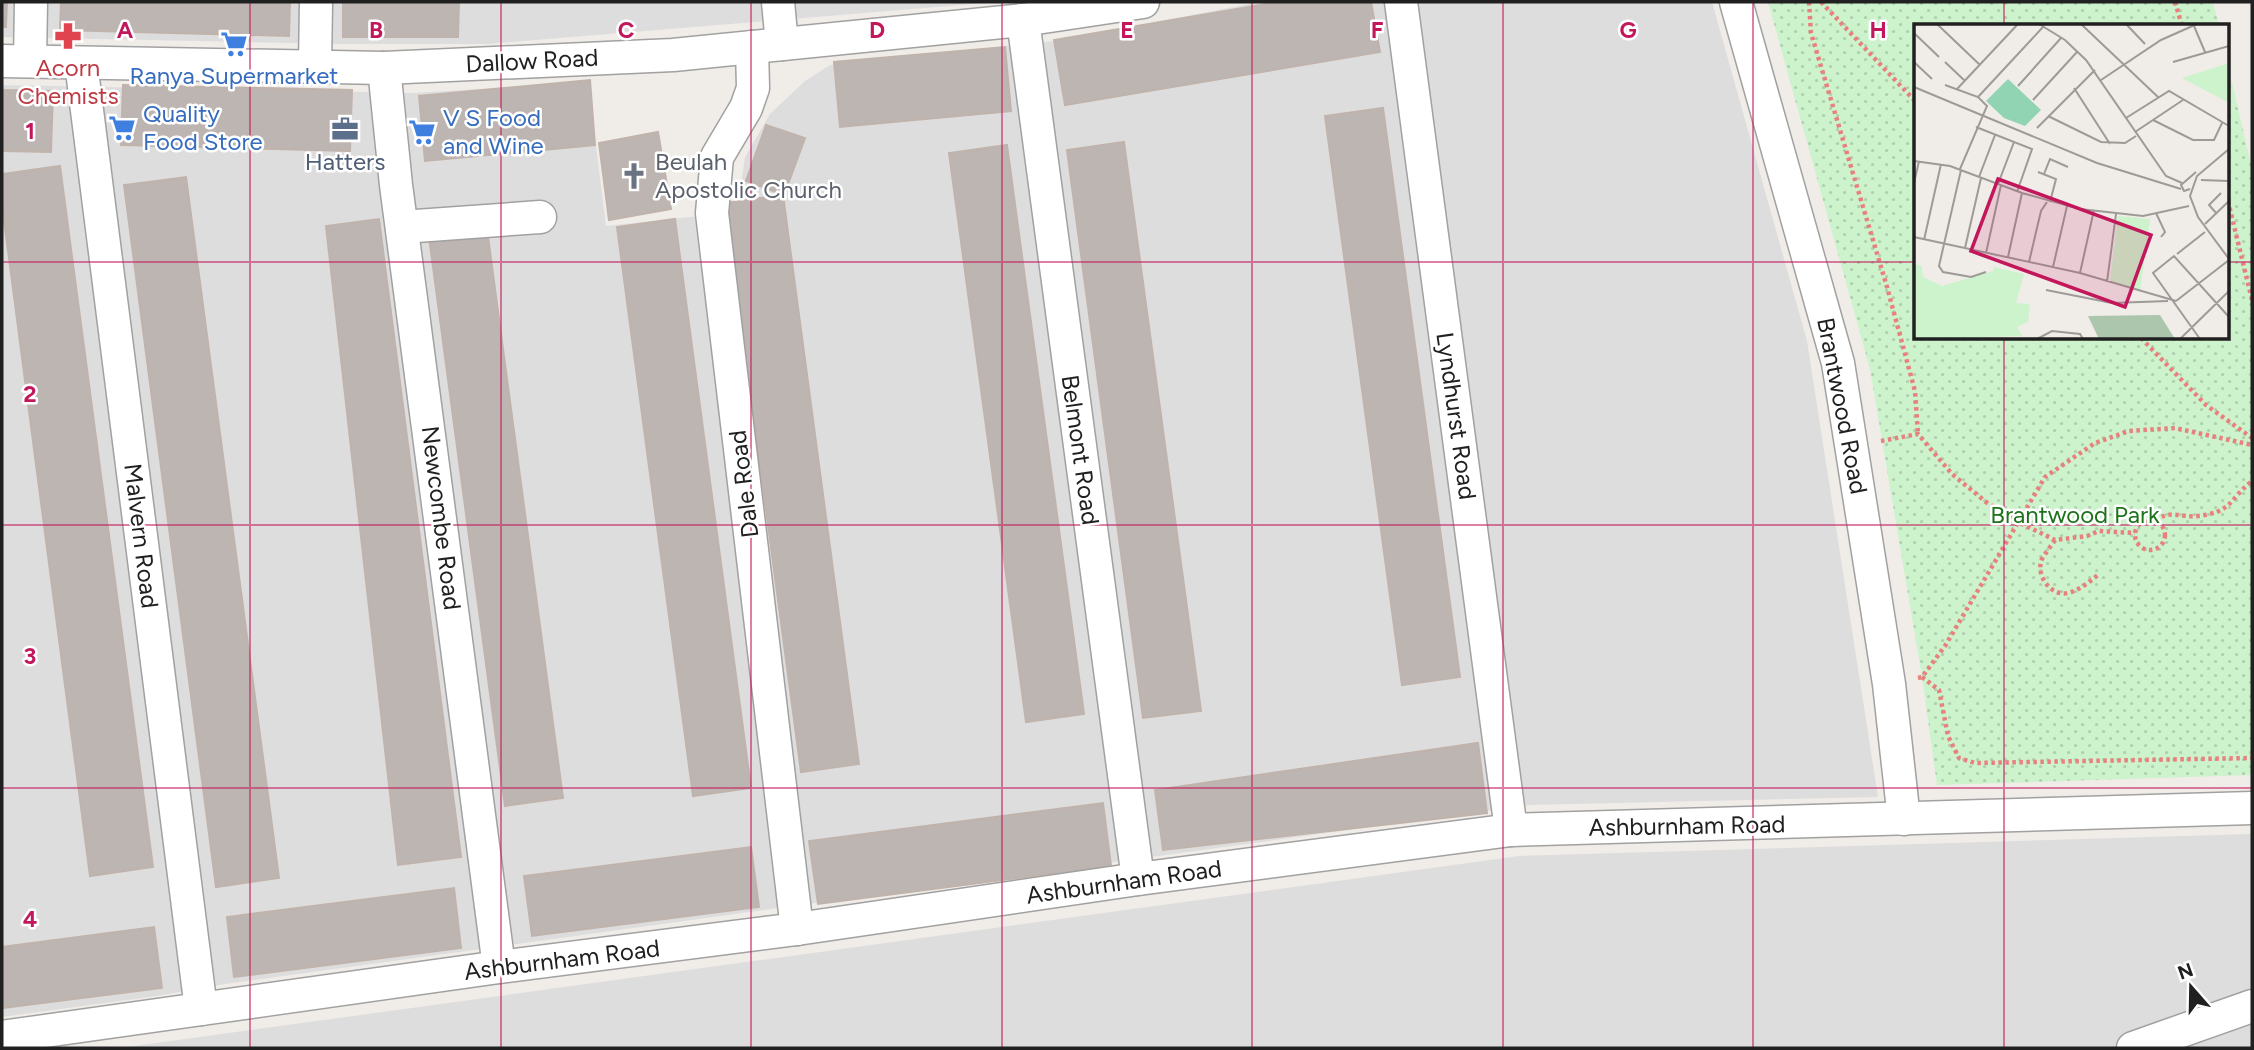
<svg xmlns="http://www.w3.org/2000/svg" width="2254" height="1050" font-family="Figtree,sans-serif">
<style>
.residential{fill:#deddde}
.park{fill:url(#park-dots)}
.building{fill:#bdb5b1;stroke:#c0b3ac;stroke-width:2}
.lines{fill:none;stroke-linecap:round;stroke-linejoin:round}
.minor-casing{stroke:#a1a1a1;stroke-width:35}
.path{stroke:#e98080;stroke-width:4.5;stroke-dasharray:3.5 3.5;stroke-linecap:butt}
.minor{stroke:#fff;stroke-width:32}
.grid{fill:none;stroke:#c2185b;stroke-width:2;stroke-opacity:0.55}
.labels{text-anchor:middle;stroke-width:5;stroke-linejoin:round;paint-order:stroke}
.street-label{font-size:24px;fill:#202020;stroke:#fff}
.health-label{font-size:24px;fill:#be3a42;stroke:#fff}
.shop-label{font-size:24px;fill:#366cbe;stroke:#fff;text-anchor:start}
.service-label{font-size:24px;fill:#4e5e75;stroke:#fff}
.worship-label{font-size:24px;fill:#5b616d;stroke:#fff;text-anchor:start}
.park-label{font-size:24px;fill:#1c731a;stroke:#fff}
.inset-road{fill:none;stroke:#9d9a98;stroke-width:2}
.view{fill:#c2185b;fill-opacity:0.15;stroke:#c2185b;stroke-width:3.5}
.inset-edge{fill:none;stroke:#202020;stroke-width:3.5}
.grid-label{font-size:23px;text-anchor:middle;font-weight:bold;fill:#c2185b;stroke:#fff;stroke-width:5;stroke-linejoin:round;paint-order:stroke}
</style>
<defs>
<pattern id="park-dots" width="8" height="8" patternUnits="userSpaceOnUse" patternTransform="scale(1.75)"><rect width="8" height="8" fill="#ccf3cb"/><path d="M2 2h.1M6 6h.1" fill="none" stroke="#afd0ae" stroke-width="1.8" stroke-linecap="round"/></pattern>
</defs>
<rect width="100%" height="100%" fill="#f0ece8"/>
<g class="residential">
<polygon points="2,2 997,2 488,44 343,44 2,37"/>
<polygon points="1259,2 1712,2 1807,341 1878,797 1530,805 225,984 157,996 2,1017 2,85 414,93 588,82 606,226 737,212 745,157 770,114 805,81 830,65 1063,40"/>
<polygon points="2252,834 2252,1048 120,1048 1519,856"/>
</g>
<polygon class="park" points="1768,2 2213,2 2219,26 1916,26 1916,338 2228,338 2228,65 2252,169 2252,775 1937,785 1922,677 1870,369"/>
<g class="building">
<polygon points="2,2 7,2 6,27 2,27"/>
<polygon points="61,2 290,2 289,36 60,30"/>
<polygon points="343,2 459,2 458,37 343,37"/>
<polygon points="1278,2 1371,2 1380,52 1065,105 1054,40"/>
<polygon points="1005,47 1011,111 840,127 834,62"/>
<polygon points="590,80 595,145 425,161 419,96"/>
<polygon points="123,85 352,90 350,151 121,145"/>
<polygon points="2,90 53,91 51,152 2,151"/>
<polygon points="1383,108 1460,677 1402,685 1325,116"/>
<polygon points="766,125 805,138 784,195 746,181"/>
<polygon points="658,132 671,209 609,220 599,143"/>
<polygon points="1124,142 1201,711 1143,718 1067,150"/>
<polygon points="1007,145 1084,714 1026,722 949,153"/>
<polygon points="60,166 153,867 90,876 2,205 2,174"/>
<polygon points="186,177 279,878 216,887 124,185"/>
<polygon points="783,195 859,764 801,772 725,203"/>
<polygon points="379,219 461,857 398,865 326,226"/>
<polygon points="675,219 751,788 693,796 617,227"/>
<polygon points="487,229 563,798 505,806 429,237"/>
<polygon points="1478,743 1487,813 1163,850 1155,790"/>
<polygon points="1103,803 1111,866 818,904 809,841"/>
<polygon points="751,847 759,907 532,936 524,876"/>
<polygon points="454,888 461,948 234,977 227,917"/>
<polygon points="154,927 162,988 2,1008 2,947"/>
</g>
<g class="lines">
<defs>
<g id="minor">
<polyline points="778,2 782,44"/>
<polyline points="1401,2 1511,830"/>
<polyline points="1736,2 1838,363 1889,684 1904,819"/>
<polyline points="1023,20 1138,879"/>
<polyline points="752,47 753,88 746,108 717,157 712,213 797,929"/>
<polyline points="2,61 384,68 673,55 1023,20 1143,2"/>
<polyline points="30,61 31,2"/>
<polyline points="81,63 201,1009"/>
<polyline points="315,66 316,2"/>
<polyline points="384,68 396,185 499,967"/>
<polyline points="402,227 540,217"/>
<polyline points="2,1037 499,967 797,929 1138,879 1511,830 2252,808"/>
<polyline points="2133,1048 2252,1006"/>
</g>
</defs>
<use href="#minor" class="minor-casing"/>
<g class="path">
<polyline points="1809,2 1811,33 1887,287 1915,391 1918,434"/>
<polyline points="1821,2 1916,102"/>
<polyline points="2175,2 2182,26"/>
<polyline points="2228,201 2252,300"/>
<polyline points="2141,338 2206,405 2252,438"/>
<polyline points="1881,441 1918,434 1952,474 1986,502 2018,522 2055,540 2087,536 2099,531 2135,533"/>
<circle cx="2150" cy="535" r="15"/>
<path d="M2156,521C2168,509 2182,518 2198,516C2233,512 2229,499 2252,481"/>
<path d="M2055,540C2051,546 2046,552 2042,559C2035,575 2051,597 2068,593C2080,590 2089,582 2098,575"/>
<polyline points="1922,677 1939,690 1948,736 1959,758 1975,763 2252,758"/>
<polyline points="1918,678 1922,677 1945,646 2045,477 2095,443 2129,431 2175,428 2252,445"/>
</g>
<use href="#minor" class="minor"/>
</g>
<path class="grid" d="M250,2V1048M501,2V1048M751,2V1048M1002,2V1048M1252,2V1048M1503,2V1048M1753,2V1048M2004,2V26M2,262H1916M2228,262H2252M2004,338V1048M2,525H2252M2,788H2252"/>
<defs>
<symbol id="pharmacy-bare" viewBox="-9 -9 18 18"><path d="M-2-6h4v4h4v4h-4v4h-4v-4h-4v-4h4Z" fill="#e0444e" stroke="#fff" stroke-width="2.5" paint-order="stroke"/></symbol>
<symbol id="supermarket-bare" viewBox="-9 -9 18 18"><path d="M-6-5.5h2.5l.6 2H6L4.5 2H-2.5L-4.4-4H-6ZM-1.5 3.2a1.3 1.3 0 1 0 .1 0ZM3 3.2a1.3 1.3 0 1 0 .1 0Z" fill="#3f7fe0" stroke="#fff" stroke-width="2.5" paint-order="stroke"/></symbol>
<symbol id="office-bare" viewBox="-9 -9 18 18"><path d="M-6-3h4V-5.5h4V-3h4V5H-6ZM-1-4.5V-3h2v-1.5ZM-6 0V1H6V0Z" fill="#5c6f8a" stroke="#fff" stroke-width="2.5" paint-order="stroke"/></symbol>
<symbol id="church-bare" viewBox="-9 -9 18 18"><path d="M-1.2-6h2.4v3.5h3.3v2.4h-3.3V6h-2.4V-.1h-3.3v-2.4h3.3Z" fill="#6b7280" stroke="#fff" stroke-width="2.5" paint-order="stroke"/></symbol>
</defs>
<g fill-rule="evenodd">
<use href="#pharmacy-bare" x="49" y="17" width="38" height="38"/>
<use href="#supermarket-bare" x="215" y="25" width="38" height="38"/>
<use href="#supermarket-bare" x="103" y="109" width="38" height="38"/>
<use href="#office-bare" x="326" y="110" width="38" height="38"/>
<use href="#supermarket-bare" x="403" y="113" width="38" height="38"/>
<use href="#church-bare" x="615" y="157" width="38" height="38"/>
</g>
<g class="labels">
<g class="street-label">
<text transform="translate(532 61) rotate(-3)" y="8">Dallow Road</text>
<text transform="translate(1842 406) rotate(79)" y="8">Brantwood Road</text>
<text transform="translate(1456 416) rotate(82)" y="8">Lyndhurst Road</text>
<text transform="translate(1080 450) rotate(82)" y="8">Belmont Road</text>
<text transform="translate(744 484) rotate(-97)" y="8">Dale Road</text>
<text transform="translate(441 518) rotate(83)" y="8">Newcombe Road</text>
<text transform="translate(141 536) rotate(83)" y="8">Malvern Road</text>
<text transform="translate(1687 826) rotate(-1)" y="8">Ashburnham Road</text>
<text transform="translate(1124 882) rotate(-8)" y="8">Ashburnham Road</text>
<text transform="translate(562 960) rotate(-7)" y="8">Ashburnham Road</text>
</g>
<g class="health-label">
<text x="68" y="76">Acorn<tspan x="68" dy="28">Chemists</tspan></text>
</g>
<g class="shop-label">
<text x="234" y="84" text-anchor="middle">Ranya Supermarket</text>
<text x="143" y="122">Quality<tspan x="143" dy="28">Food Store</tspan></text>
<text x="443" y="126">V S Food<tspan x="443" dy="28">and Wine</tspan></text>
</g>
<g class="service-label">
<text x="345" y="170">Hatters</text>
</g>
<g class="worship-label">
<text x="655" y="170">Beulah<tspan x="655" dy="28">Apostolic Church</tspan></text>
</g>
<g class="park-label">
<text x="2075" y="523">Brantwood Park</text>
</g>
</g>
<g transform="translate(1914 24)">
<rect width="315" height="315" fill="#f0ece8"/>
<path d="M246,291L261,315H185L174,292Z" fill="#acc6ad"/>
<path d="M315,39V79L268,54ZM204,192L236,195L226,267L196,257ZM0,240L8,242L9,253L28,262L79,247L80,243L110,250L102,279L116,280L114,298L103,303L108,312L0,315Z" fill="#ccf3cb"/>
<path d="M94,55L127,86L111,102L90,94L72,77Z" fill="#90d4b3"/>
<path class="inset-road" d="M23,0L66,41M125,0L151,16L172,36L252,152L268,159M167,0L244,73M212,0L231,20M280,2L291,28M0,9L25,33M0,38L18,55M31,38L51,57M259,38L315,22M187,56L247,16L283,0M31,61L64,73L73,82L46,145M104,62L147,14M0,63L183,139L267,165M160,64L196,120M43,65L104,0M64,73L129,3M119,76L163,28M134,92L187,118L211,119L222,112M212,94L255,67L315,102M239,96L279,116H300L308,99M62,103L118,125L103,168M123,104L181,46M221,108L269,76M315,125L283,152L276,172L284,193L315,235M0,137L36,142L108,169L166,185L229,192L275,182M47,146L25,242L29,248L57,253L72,248M124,148L142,155L136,178M130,150L136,135L154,143M65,153L81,111M287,156L315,157M0,159L5,137M84,160L100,118M276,165L270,167L267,161L282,148M242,189L251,208L247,213M303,190L295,181L307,169M291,200L315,177M0,213L166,249L262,277M10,216L27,140M51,224L67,154M72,229L87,161M263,230L291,208M94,233L108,169M115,238L127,187L133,178M139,243L153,182M166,249L180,186M193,258L202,190M132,266L198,279L254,277M262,277L315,236M123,315L138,307L166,310L169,315M266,315L315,267M286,315L239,249L260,232L315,293"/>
<path class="view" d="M84,155L237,211L211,283L57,227Z"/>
<rect width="315" height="315" class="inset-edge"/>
</g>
<g class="grid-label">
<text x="125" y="38">A</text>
<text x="376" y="38">B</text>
<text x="626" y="38">C</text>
<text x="877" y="38">D</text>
<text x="1127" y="38">E</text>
<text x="1377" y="38">F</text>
<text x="1628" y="38">G</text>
<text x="1878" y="38">H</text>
<text x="30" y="139">1</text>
<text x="30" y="402">2</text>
<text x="30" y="664">3</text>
<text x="30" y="927">4</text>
</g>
<rect width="2254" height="1050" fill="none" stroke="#202020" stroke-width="7"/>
<g transform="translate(2191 987) rotate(340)" stroke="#ffffff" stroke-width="5" paint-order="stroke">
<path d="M0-5L12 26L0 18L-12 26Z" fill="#202020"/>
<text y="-10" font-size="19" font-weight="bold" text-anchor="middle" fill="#202020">N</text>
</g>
</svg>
